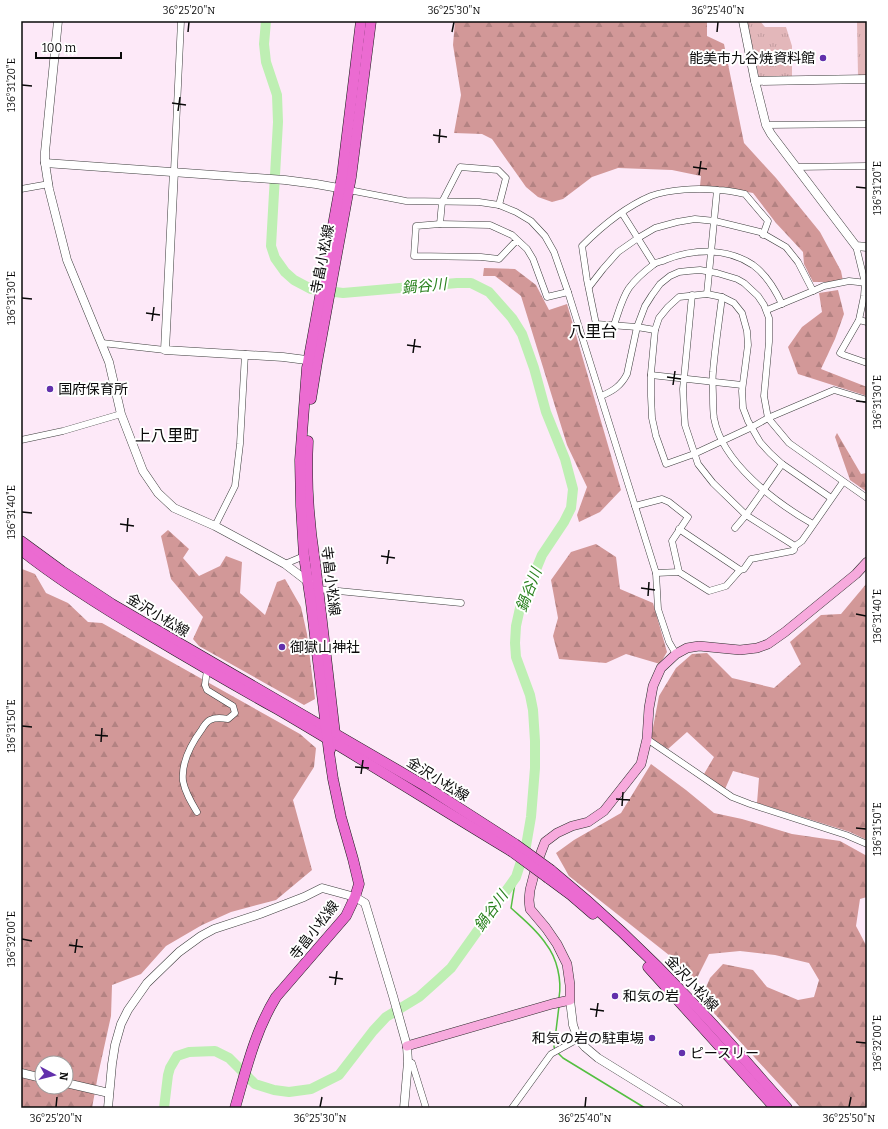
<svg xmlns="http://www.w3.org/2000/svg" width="888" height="1129" font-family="Bitter,'Noto Sans JP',serif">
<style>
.grass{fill:url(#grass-tufts)}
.forest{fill:url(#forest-firs);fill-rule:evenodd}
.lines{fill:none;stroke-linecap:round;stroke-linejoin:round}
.stream{stroke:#54bf41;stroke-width:1.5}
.river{stroke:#beefb3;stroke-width:10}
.minor-casing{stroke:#3d3d3d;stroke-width:7}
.tertiary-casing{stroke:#3d3d3d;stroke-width:9}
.secondary-casing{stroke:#2c2c2c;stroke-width:10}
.primary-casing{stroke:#1b1b1b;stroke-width:11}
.minor{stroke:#fff;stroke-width:6}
.tertiary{stroke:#fff;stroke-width:8}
.secondary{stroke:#f7aadd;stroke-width:9}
.primary{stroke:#eb6bd1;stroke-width:10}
.primary-bridge-casing{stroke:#1b1b1b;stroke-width:11;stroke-linecap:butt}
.primary-bridge{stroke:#eb6bd1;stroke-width:10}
.ticks{fill:none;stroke:#0a0a0a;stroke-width:1.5}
.poi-dot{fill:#6230ac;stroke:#fff;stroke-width:1.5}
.labels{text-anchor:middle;stroke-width:4;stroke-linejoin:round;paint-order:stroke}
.poi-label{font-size:14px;fill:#0a0a0a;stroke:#fff;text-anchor:start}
.street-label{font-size:14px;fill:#0a0a0a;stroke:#fff}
.water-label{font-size:15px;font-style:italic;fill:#2a821f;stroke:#fff}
.quarter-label{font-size:16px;fill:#0a0a0a;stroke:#fff}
.neatline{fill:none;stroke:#0a0a0a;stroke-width:1.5}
.ticks-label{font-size:10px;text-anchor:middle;fill:#0a0a0a}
</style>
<defs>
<pattern id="grass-tufts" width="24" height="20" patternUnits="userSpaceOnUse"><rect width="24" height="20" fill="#e3b7ba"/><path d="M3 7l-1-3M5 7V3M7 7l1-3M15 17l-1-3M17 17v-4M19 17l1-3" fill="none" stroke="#c19c9f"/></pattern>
<pattern id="forest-firs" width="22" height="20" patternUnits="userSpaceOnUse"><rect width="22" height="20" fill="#d29898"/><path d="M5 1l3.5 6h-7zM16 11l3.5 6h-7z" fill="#b38282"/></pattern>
</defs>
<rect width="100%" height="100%" fill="#fde9f8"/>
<g class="grass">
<polygon points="746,21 760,21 765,27 786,27 792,46 792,76 790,77 759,77"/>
<polygon points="857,21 867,21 867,76 858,76"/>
</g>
<g class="forest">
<polygon points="455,21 707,21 707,36 724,44 744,143 776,178 820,232 841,271 843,281 840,282 813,282 804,264 803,252 776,223 753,193 721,187 700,186 701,176 672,170 618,168 592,177 563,199 552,202 538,197 526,187 492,139 482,134 454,133 461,95 453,45"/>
<polygon points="484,268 515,269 536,285 549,310 567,304 621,490 600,512 579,522 577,515 587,487 567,445 521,296 495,276 483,276"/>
<polygon points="838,290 844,314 835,339 821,369 867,387 867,396 798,374 788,347 802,327 822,312 819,293"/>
<polygon points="837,433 861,474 867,473 867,492 850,480 835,437"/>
<polygon points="168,530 189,549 183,558 199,576 220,566 226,556 242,562 240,593 265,615 277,582 285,579 301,607 307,634 315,699 304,705 199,646 193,639 203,617 171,579 161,536"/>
<polygon points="596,544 616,557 620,589 653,603 667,652 660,664 626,654 606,663 559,659 553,636 558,618 551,580 571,552"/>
<path d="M21,568L22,569L35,574L46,593L68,603L88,622L102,623L300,734L316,748L314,767L293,800L312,870L276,900L231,912L202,925L166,946L141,974L112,985L111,1016L98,1075L92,1108H21ZM42,1063H66V1087H42Z"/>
<polygon points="867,583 867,840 850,832 757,803 759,778 733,771 725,789 704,774 714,757 687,732 668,749 651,738 659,696 676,668 692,654 707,653 732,678 774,688 801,664 790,642 821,615 841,614"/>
<polygon points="651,764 686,790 714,813 742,819 792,834 840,841 867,856 867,897 860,899 856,926 867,947 867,978 866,983 867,984 867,1107 865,1108 801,1108 701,999 710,978 723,964 753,970 767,987 798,1000 814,997 819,980 809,963 775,955 740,951 709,954 693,986 674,959 569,876 556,853 574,840 621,813"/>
</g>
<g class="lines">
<g class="stream">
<path d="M516,877L511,908C523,919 537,930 546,944C557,958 562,980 559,998"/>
<polyline points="555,1049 554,1047 559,1006"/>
<polyline points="557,1052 563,1058 645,1108"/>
</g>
<polyline class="river" points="164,1108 168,1075 170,1068 177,1056 189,1052 215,1051 229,1058 255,1084 274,1090 289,1092 311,1089 339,1075 373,1031 386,1017 419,997 438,980 451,968 516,877 526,846 531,817 535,768 535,741 533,710 530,695 516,657 515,643 516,626 520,608 542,555 564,522 571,508 573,489 565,459 546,412 534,368 522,334 512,318 489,292 471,283 457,283 343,293 311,289 294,280 285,272 275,258 271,246 278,122 277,95 266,62 264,44 266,21"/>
<defs>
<g id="minor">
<polyline points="766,125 867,124"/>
<polyline points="796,167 867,166"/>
<polyline points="174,171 181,21"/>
<polyline points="21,189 49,184"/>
<polyline points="349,190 406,201 479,202 499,205 516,212 531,221 545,236 554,252 568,292 635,506 656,573 658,609 669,642 676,654"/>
<polyline points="622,213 654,264"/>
<polyline points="440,224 442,202 460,167 498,170 506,178 499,205"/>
<polyline points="517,240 499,259 481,257 414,256 416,226 440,224 490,225 512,235 527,249 533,259 547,297 568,292"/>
<polyline points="856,246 865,283 864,296 859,320 840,353 844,355 867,363"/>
<polyline points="589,287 603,269 618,252 638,238 655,228 677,222 695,219 715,221 760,232 786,247 798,262 813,291 767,310"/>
<polyline points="813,291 824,286 849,281 867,283"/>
<polyline points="707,294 717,190"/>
<polyline points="692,295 683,389 684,410 685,425 698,464 713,483 746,515 795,546 802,541 843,482"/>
<path d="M722,297C719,322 715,347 713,372C712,380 713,389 713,397C713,404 713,411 714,418C722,463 776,503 813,524"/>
<polyline points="859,320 867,322"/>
<path d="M614,325C618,314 622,298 629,288C635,280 645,271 653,265C656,262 661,262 665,260C693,249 726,247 753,265C767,275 775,289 782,304"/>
<path d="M655,330L637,327L596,324L587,280L582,246C602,226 625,207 651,196C670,189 698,188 718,190C727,190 736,192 745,194L768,221L763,235"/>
<polyline points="102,343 165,350"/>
<polyline points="651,375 742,385"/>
<path d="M601,396C613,391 621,386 627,374L637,327L645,306L652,295L660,284L670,276L679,272L688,271L700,270L717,273L737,279L744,283L758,296L764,305L769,318V342L764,396L768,418L789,443L867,498"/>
<polyline points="21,440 63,431 121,414"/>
<polyline points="831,498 782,464 770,453 760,442 748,421 743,408 742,391 748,345 747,331 742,313 734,303 722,297 707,294 679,297 668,307 659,318 655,330 651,373 651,396 652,418 656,436 666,464 694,454 752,427 768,418 834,390 867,400"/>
<polyline points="635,506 662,499 669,502 688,517 672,541 679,572 709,591 726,586 740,570 744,569 751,559 792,551 794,550 795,546"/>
<polyline points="215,526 235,486 240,444 245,354"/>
<polyline points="735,528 746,515 782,464"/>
<polyline points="679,529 740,570"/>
<polyline points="285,564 304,556"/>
<polyline points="656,573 679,572"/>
<polyline points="318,589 461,603"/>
<polyline points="647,739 732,797 750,804 846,835 867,844"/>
<path d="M197,812C191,802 185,792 183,781C181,762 191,744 202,729C204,726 206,722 210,720C216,717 222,718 228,719L235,713L233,706L207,690L205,685L207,670"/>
<polyline points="408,1062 412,1063 426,1108"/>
<polyline points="512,1108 551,1054 578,1039"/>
</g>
<g id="tertiary">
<polyline points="58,21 45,152 45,163 49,189 67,260 109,362 121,414 143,471 158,493 174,508 215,526 254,547 285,564 311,584"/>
<polyline points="743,21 755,81 766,125 771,134 856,246 867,247"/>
<polyline points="755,81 867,79"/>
<polyline points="45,163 285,180 316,184 344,189"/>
<polyline points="174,171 165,350 283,357 314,361"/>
<polyline points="570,1000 573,1025 578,1039 585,1047 598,1058 679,1108"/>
<polyline points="21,1073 42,1078"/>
<polyline points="66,1083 109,1093"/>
<polyline points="108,1108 112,1064 115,1045 121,1024 128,1010 147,983 179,952 201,936 214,929 260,914 304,897 322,888 355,897 365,903 393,996 407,1046 408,1062 404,1108"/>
</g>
<polyline id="secondary" points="407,1046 552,1004 570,1000 570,985 567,964 557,944 546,928 530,909 529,900 530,890 537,863 545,842 557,833 572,826 588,822 604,811 641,764 647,739 649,708 653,686 661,668 676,654 687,648 699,646 740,650 757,648 768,644 785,632 856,574 867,562"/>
<g id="primary">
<polyline points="311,399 317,362 351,177 371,21"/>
<path d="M308,441C306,480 309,524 315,562L335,734L330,750"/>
<polyline points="21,541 62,571 112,604 425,786 515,844"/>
<path d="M21,550C61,582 105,609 149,635C191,660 234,685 277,709C356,755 433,804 511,851"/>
<path d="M551,870C600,910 646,953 690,1000C724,1035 755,1072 787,1108"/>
<polyline points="548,878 571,895 593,914"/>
<polyline points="648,967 775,1108"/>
<path d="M235,1108C246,1070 255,1031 276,997L346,916L355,897L359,884L353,859L341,817L333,779L329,752L311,603L304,556L301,506L300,460L307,368L342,176L361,21"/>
</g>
</defs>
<use href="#minor" class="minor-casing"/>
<use href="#tertiary" class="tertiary-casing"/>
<use href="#secondary" class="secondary-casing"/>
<use href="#primary" class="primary-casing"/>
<use href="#minor" class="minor"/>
<use href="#tertiary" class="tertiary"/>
<use href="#secondary" class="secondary"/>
<use href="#primary" class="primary"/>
<defs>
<g id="primary-bridge">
<polyline points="515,844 551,870"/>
<polyline points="511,851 548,878"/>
</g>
</defs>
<use href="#primary-bridge" class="primary-bridge-casing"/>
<use href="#primary-bridge" class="primary-bridge"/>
</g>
<path class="ticks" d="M188,32L189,22M452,32L454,22M717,32L718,22M22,85L32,86M172,103L186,105M178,111L180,97M433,135L447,137M439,143L440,129M693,167L707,169M699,175L701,161M856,187L866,188M22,298L32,299M146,313L160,315M152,321L154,307M407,345L421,347M413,353L415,339M667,377L681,379M673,385L675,371M856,401L866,402M22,512L32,513M120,524L134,526M127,532L128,518M381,556L395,558M387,564L389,550M641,588L655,590M648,596L649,582M856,614L866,616M22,726L32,727M95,735L108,736M101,742L102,728M355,767L369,768M361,774L363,760M616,799L630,800M622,806L623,792M856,828L866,829M22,939L32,941M69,945L83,947M75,953L77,939M329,977L343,979M335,985L337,971M590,1009L604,1011M596,1017L598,1003M856,1042L866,1043M56,1107L57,1097M320,1107L322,1097M585,1107L586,1097M849,1107L851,1097"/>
<g class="poi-dot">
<circle cx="823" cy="58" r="4"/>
<circle cx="50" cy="389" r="4"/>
<circle cx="282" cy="647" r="4"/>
<circle cx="615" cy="996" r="4"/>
<circle cx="652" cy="1038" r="4"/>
<circle cx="682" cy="1053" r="4"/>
</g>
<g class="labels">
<g class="poi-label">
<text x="815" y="63" text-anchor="end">能美市九谷焼資料館</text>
<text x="58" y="394">国府保育所</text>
<text x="290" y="652">御獄山神社</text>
<text x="623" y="1001">和気の岩</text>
<text x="644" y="1043" text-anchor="end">和気の岩の駐車場</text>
<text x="690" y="1058">ピースリー</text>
</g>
<g class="street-label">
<text transform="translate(322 259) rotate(-79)" y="5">寺畠小松線</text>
<text transform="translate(331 581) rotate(83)" y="5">寺畠小松線</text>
<text transform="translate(158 615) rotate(31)" y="5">金沢小松線</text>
<text transform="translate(438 779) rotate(32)" y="5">金沢小松線</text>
<text transform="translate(314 930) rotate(-52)" y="5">寺畠小松線</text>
<text transform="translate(692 983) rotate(47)" y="5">金沢小松線</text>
</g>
<g class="water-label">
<text transform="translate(424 286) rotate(-5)" y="5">鍋谷川</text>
<text transform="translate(529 590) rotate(-69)" y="5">鍋谷川</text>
<text transform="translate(491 911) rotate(-54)" y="5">鍋谷川</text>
</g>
<g class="quarter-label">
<text x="593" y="337">八里台</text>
<text x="167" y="441">上八里町</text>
</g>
</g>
<rect width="888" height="1129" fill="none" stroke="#ffffff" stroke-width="44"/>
<g transform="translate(54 1075) rotate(97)"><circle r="19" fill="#ffffff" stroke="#9d9d9d"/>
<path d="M0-3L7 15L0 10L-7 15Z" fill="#6230ac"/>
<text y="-6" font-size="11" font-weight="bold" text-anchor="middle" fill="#0a0a0a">N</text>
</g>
<path d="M36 52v6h85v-6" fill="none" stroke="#0a0a0a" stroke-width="2"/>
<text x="42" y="52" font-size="12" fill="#0a0a0a" stroke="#ffffff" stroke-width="3" paint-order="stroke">100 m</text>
<rect x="22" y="22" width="844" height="1085" class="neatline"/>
<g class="ticks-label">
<text x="189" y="14">36°25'20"N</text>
<text x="454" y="14">36°25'30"N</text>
<text x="718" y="14">36°25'40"N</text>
<text transform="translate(11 85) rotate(-90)" y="4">136°31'20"E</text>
<text transform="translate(877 188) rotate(-90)" y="4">136°31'20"E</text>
<text transform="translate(11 298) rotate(-90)" y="4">136°31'30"E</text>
<text transform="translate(877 402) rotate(-90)" y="4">136°31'30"E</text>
<text transform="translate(11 512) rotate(-90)" y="4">136°31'40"E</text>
<text transform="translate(877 616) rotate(-90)" y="4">136°31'40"E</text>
<text transform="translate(11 726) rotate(-90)" y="4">136°31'50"E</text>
<text transform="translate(877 829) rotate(-90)" y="4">136°31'50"E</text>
<text transform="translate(11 939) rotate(-90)" y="4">136°32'00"E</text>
<text transform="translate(877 1043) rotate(-90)" y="4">136°32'00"E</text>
<text x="56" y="1122">36°25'20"N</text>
<text x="320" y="1122">36°25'30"N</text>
<text x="585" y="1122">36°25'40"N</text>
<text x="849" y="1122">36°25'50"N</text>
</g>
</svg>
